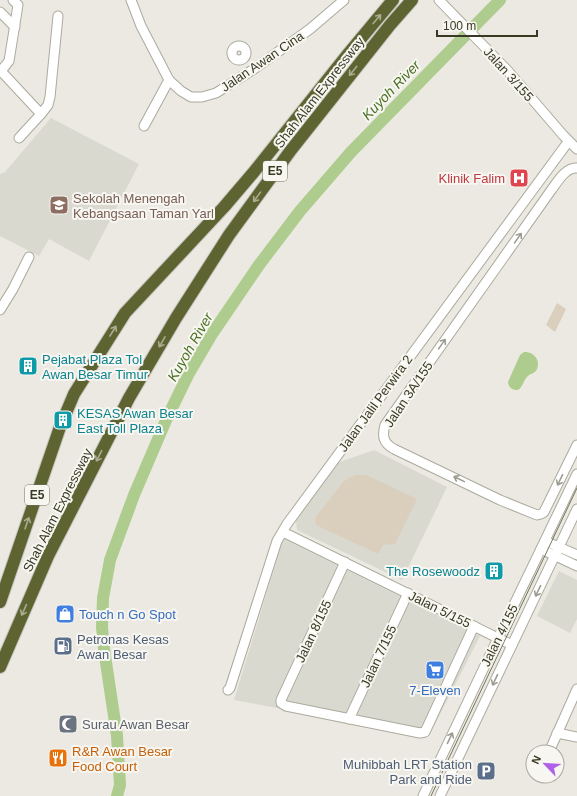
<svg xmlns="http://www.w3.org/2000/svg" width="577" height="796" font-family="Helvetica,sans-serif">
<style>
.built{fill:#dad9d0}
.green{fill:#dacebc}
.water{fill:#adcc8d}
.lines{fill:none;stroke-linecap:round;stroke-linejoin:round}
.river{stroke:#adcc8d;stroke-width:12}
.minor-casing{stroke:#abaa9d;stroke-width:11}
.highway-casing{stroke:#c4c4bd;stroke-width:14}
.minor{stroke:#fff;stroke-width:9}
.highway{stroke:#5e6431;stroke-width:12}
.tram{stroke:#74765d;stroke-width:1}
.oneway{stroke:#aaad91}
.oneway2{stroke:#9c9c91}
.labels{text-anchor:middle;stroke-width:4;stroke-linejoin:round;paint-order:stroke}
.shield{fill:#f7f6f1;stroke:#727261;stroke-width:1}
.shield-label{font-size:12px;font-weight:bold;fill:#393a23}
.street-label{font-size:13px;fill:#393a23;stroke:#f7f6f1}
.health-label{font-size:13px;fill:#be3a42;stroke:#f7f6f1;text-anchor:end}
.education-label{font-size:13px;fill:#785e54;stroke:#f7f6f1;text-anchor:start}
.culture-label{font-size:13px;fill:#0d838f;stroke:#f7f6f1;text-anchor:start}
.shop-label{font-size:13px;fill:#366cbe;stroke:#f7f6f1;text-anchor:start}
.service-label{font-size:13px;fill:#4e5e75;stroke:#f7f6f1;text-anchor:start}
.worship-label{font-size:13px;fill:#5b616d;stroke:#f7f6f1;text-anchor:start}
.food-label{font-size:13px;fill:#c56008;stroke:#f7f6f1;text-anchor:start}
.water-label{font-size:14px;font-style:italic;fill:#4a7122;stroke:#f7f6f1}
</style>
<rect width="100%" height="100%" fill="#ebe9e1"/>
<g class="built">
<polygon points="51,118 139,164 89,261 49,239 39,256 0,236 0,174 5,172"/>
<polygon points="374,450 447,487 402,580 297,530 296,520 337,463"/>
<polygon points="284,539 480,636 429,736 234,700 281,546"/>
<polygon points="559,571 577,580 577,619 570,633 537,616"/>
</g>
<g class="green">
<polygon points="557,303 566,309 555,332 546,325"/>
<polygon points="355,475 366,475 417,499 395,544 383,545 378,554 316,525 315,518 344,481"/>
</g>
<path class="water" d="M524,352C533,351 541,360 537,369C535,374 530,373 527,377C523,381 523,387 518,390C512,390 509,388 508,382L520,355Z"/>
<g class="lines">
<polyline class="river" points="117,796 120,785 117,736 104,649 102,627 103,598 110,560 134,495 167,418 188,375 212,334 259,265 300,211 351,152 500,0"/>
<defs>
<g id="minor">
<polyline points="131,0 141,26 169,80 181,91 191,97 202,97 216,93 254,69 310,29 344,0"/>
<polyline points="439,0 508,71 563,135 577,149"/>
<polyline points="0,12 15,27"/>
<circle cx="239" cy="53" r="7"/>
<polyline points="0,70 41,114 48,105 50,97 58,16"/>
<polyline points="1,71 9,61 18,5 13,0"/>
<polyline points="144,126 169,80"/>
<polyline points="19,138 41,114"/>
<path d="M577,168C566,167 558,181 552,189L385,425C382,436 383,443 394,449L500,500L537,515L541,514L544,512L577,445"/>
<polyline points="0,310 13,289 29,257"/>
<polyline points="283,532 512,645"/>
<polyline points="545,541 577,555"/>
<polyline points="541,549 577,566"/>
<polyline points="345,562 281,700 281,703 286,706 420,733 425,732 474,626"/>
<polyline points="228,690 230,688 277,541 287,524 568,142"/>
<polyline points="349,719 408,593"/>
<polyline points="557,733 577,737"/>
<polyline points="549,752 577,689"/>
<polyline points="423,796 498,638 577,474"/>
<polyline points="440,796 577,509"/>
</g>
<g id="highway">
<polyline points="66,413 74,394 125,313 224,207 253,173 348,54 393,0"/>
<polyline points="0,602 60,427"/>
<polyline points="0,667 48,556 129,398 176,318 229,235 291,150 390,25 412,0"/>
</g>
</defs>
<use href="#minor" class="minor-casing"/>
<use href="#highway" class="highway-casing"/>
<use href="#minor" class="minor"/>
<use href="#highway" class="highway"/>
<polyline class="tram" points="431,796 577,488"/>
</g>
<defs><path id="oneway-shaft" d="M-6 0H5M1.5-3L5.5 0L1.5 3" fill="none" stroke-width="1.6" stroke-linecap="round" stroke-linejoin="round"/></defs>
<g class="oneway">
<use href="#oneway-shaft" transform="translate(377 19) rotate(-50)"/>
<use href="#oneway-shaft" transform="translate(353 71) rotate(129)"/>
<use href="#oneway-shaft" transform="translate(257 197) rotate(126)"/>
<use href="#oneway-shaft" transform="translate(113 331) rotate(-58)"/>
<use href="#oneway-shaft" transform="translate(162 342) rotate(120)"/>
<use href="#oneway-shaft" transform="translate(99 456) rotate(117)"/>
<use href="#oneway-shaft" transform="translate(27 523) rotate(-71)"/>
<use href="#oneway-shaft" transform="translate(24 610) rotate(114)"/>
</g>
<g class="oneway2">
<use href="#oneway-shaft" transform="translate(518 238) rotate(-55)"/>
<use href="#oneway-shaft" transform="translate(442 344) rotate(-55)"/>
<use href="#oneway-shaft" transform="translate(459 479) rotate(-154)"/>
<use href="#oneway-shaft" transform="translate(560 480) rotate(116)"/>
<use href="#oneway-shaft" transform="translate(538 591) rotate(116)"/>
<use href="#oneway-shaft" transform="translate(495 680) rotate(115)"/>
<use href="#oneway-shaft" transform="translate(450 738) rotate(-65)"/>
</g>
<defs>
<symbol id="hospital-square" viewBox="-11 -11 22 22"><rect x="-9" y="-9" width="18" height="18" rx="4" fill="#e0444e" stroke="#f7f6f1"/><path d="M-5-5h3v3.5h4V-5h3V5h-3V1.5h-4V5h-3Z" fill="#fff"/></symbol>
<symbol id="school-square" viewBox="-11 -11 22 22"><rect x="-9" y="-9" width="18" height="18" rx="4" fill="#8d6e63" stroke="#f7f6f1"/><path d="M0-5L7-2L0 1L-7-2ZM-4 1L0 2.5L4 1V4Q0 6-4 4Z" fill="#fff"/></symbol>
<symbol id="building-square" viewBox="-11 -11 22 22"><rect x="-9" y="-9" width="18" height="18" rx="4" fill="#0f9aa8" stroke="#f7f6f1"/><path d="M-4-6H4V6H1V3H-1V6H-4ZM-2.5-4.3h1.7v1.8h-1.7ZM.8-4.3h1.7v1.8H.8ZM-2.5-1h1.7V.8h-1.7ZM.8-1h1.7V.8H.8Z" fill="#fff"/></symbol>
<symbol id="shop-square" viewBox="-11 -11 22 22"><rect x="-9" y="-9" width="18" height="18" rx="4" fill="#3f7fe0" stroke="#f7f6f1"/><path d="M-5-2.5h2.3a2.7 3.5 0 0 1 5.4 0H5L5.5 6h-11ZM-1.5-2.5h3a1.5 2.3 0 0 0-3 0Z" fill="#fff"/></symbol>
<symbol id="fuel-square" viewBox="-11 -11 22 22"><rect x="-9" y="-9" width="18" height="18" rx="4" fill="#5c6f8a" stroke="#f7f6f1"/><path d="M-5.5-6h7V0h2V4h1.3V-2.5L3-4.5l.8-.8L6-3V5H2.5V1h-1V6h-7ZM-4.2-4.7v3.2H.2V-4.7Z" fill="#fff"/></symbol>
<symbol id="supermarket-square" viewBox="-11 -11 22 22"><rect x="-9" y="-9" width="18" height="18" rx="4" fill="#3f7fe0" stroke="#f7f6f1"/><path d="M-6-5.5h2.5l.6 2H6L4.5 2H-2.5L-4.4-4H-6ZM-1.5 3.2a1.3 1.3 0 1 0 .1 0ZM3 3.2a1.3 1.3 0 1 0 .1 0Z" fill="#fff"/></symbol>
<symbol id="mosque-square" viewBox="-11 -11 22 22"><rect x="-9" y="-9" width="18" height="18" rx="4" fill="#6b7280" stroke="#f7f6f1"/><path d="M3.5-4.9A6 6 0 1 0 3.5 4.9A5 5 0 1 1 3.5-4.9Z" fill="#fff"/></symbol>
<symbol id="restaurant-square" viewBox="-11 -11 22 22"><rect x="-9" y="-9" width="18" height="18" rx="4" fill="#e8710a" stroke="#f7f6f1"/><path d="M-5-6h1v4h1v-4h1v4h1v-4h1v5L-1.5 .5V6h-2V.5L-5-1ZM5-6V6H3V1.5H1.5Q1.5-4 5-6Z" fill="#fff"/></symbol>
<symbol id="parking-square" viewBox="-11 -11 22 22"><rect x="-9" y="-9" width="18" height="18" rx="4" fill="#5c6f8a" stroke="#f7f6f1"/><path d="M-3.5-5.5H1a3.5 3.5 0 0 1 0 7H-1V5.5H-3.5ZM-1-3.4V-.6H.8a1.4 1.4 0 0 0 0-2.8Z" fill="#fff"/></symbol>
</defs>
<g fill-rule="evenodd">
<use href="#hospital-square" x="508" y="167" width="22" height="22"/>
<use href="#school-square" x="48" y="194" width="22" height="22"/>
<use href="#building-square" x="17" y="355" width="22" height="22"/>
<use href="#building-square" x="52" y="409" width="22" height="22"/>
<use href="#building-square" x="483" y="560" width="22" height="22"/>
<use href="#shop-square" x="54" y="603" width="22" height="22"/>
<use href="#fuel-square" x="52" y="635" width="22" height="22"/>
<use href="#supermarket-square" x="424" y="659" width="22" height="22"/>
<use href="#mosque-square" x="57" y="713" width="22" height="22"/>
<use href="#restaurant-square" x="47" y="747" width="22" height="22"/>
<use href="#parking-square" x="475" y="760" width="22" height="22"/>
</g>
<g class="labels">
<g class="shield">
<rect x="263" y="161" width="24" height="20" rx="3"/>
<rect x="25" y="485" width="24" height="20" rx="3"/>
</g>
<g class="shield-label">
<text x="275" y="175">E5</text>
<text x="37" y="499">E5</text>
</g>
<g class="street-label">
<text transform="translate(262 61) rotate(-34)" y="5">Jalan Awan Cina</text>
<text transform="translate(509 74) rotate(48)" y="5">Jalan 3/155</text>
<text transform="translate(319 92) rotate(-52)" y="5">Shah Alam Expressway</text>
<text transform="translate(408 394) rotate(-56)" y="5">Jalan 3A/155</text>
<text transform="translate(375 403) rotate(-54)" y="5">Jalan Jalil Perwira 2</text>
<text transform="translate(57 510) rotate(-63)" y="5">Shah Alam Expressway</text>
<text transform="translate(440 609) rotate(26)" y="5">Jalan 5/155</text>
<text transform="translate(313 631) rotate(-65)" y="5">Jalan 8/155</text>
<text transform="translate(499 635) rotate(-64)" y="5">Jalan 4/155</text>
<text transform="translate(378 656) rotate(-65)" y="5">Jalan 7/155</text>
</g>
<g class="health-label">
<text x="505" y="183">Klinik Falim</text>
</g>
<g class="education-label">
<text x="73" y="203">Sekolah Menengah<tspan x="73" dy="15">Kebangsaan Taman Yarl</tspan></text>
</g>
<g class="culture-label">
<text x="42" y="364">Pejabat Plaza Tol<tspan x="42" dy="15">Awan Besar Timur</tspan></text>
<text x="77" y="418">KESAS Awan Besar<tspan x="77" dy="15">East Toll Plaza</tspan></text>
<text x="480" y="576" text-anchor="end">The Rosewoodz</text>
</g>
<g class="shop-label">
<text x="79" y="619">Touch n Go Spot</text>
<text x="435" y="695" text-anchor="middle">7-Eleven</text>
</g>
<g class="service-label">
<text x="77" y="644">Petronas Kesas<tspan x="77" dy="15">Awan Besar</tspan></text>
<text x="472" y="769" text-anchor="end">Muhibbah LRT Station<tspan x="472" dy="15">Park and Ride</tspan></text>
</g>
<g class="worship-label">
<text x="82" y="729">Surau Awan Besar</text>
</g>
<g class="food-label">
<text x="72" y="756">R&amp;R Awan Besar<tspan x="72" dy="15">Food Court</tspan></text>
</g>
<g class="water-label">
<text transform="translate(391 90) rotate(-46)" y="5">Kuyoh River</text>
<text transform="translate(190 347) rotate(-60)" y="5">Kuyoh River</text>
</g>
</g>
<g transform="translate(545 764) rotate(295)"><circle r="19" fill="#f7f6f1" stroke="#abab9f"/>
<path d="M0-3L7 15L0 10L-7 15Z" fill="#af62e7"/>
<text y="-6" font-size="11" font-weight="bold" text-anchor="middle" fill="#393a23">N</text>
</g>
<path d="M437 30v6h100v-6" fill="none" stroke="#393a23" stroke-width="2"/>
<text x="443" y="30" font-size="12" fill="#393a23" stroke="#f7f6f1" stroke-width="3" paint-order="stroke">100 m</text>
</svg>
